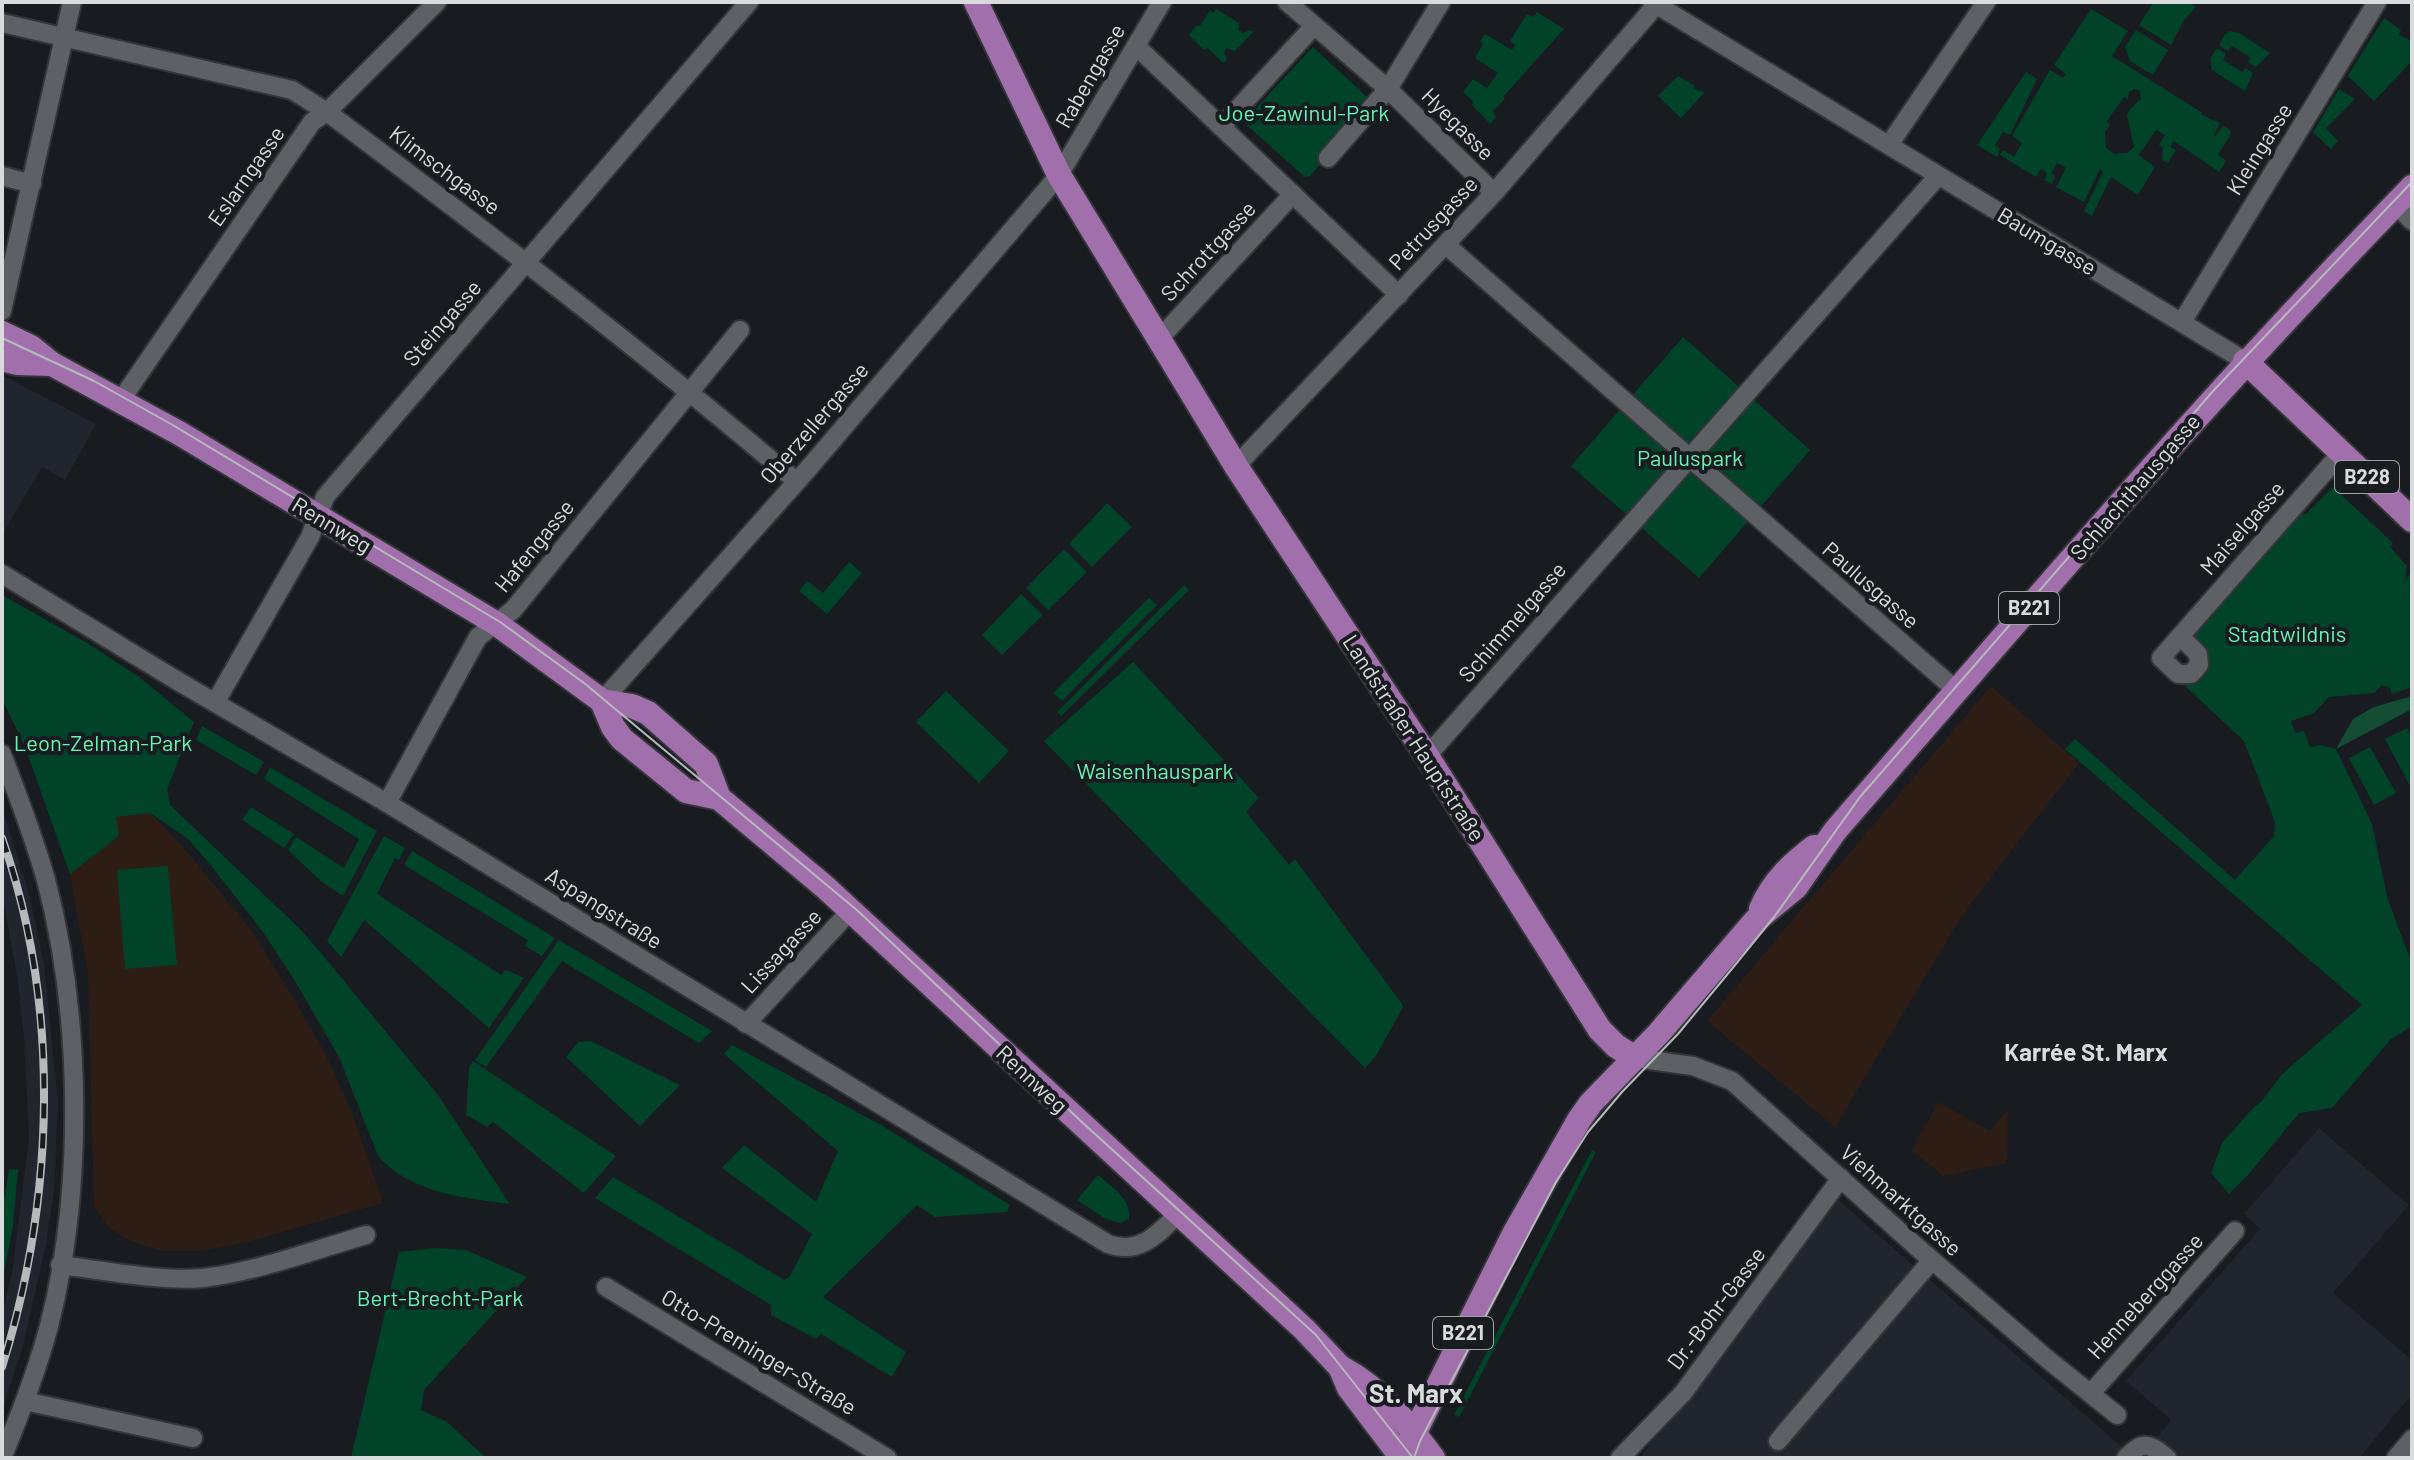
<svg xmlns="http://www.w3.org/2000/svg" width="2414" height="1460" font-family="Barlow,sans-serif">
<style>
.built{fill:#20252e}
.education{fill:#2e1d15}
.green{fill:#004329;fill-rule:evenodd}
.forest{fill:#134e34}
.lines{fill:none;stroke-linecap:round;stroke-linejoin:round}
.minor-casing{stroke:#333538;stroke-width:22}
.major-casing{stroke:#333538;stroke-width:28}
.minor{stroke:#5d6065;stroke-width:18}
.major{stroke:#a16fab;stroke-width:24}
.tram{stroke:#b7babc;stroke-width:2}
.rail-casing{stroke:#b7babc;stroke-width:8}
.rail{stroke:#181b1f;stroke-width:5;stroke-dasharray:15;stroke-linecap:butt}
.labels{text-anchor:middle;stroke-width:8;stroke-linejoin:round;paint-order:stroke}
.shield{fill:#181b1f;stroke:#9fa1a4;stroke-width:2}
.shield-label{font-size:20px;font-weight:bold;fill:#d9dbdd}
.street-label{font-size:22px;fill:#d9dbdd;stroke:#181b1f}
.park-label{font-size:22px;fill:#69f5b4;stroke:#181b1f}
.neighbourhood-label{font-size:24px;font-weight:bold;fill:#d9dbdd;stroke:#181b1f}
.quarter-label{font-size:26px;font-weight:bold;fill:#d9dbdd;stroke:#181b1f}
</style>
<rect width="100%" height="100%" fill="#181b1f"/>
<g class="built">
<polygon points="2,375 96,424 65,480 42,467 2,535"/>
<polygon points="2,808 29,893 44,964 58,1102 54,1191 46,1244 23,1346 2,1410 2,1316 13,1267 29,1138 24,1035 17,975 2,894"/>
<polygon points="2319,1128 2409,1205 2333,1293 2412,1360 2412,1394 2359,1458 2142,1458 2171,1420 2126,1381 2260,1229 2244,1214"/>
<polygon points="1837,1199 2130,1454 2126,1458 1640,1458"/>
</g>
<g class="education">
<polygon points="1991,686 2079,763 1965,911 1835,1127 1707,1021"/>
<polygon points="150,813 183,847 252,931 303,1014 326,1055 351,1110 383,1203 247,1242 201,1251 162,1251 128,1240 108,1227 94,1206 88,974 70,874 119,836 115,817"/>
<polygon points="1938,1102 1990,1131 2008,1110 2007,1163 1943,1176 1912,1150"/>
</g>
<g class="green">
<polygon points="2154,2 2189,2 2196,7 2184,20 2171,45 2139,25"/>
<polygon points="1215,8 1239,23 1238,30 1243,33 1250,30 1253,32 1235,51 1227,48 1224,52 1227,60 1223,63 1208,48 1204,50 1189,35 1196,25 1200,26 1211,9 1211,12 1215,12"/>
<path d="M2091,9L2128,31L2112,56L2201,112L2202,115L2220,123L2214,134L2215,137L2223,126L2230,130L2231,134L2218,155L2226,161L2219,172L2174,141L2170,147L2176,150L2168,163L2162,160L2163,148L2159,145L2165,135L2156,130L2139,155L2155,167L2138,195L2111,177L2092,216L2084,211L2103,172L2100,169L2084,202L2056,187L2066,168L2057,163L2051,173L2055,176L2052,184L2044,180L2047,173L2041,169L2036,177L2000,155L2003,150L2014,157L2022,143L2012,136L2050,70L2063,78L2066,74L2054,65ZM2135,89L2140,91L2141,99L2130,109L2127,115L2134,147L2127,153L2114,154L2106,148L2105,132L2110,126L2107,121L2124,97L2128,99L2129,92Z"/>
<polygon points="1537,12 1564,29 1503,97 1505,99 1493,111 1496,118 1490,124 1472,105 1474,102 1463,92 1473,79 1487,88 1498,73 1475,58 1483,44 1480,41 1485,34 1512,50 1515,45 1510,41 1527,14 1533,17"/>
<polygon points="2384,18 2401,30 2399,35 2412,41 2412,61 2374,101 2348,76"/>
<polygon points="2136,30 2168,50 2153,75 2130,61 2125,47"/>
<polygon points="2230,31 2239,33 2270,53 2256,67 2248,62 2251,58 2232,46 2228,51 2219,45 2225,34"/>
<polygon points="1313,47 1367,97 1318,154 1324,160 1310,176 1305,177 1243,122"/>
<polygon points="2217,48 2226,54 2223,60 2242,72 2245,68 2253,73 2245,91 2212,70 2210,59"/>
<polygon points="2026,72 2037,79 2010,135 2003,132 1995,145 2000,149 1997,157 1977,145"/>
<polygon points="1678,76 1694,85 1694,89 1705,92 1681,118 1658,96"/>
<polygon points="2339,89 2355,99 2326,128 2338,141 2331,149 2313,132"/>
<polygon points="1683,337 1810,450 1699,578 1571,466"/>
<polygon points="2333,487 2393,543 2390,547 2407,566 2405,581 2412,571 2412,687 2392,694 2390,688 2382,685 2374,693 2329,697 2314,713 2291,721 2295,733 2304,731 2310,747 2320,745 2336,749 2372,824 2387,897 2412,964 2412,1026 2391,1039 2332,1108 2299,1113 2248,1175 2229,1194 2211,1173 2222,1143 2255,1106 2261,1102 2283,1073 2362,1005 2065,749 2075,739 2235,880 2274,836 2275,822 2244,741 2185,686 2203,668 2190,632 2295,515 2306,514"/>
<polygon points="1107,503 1132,527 1092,567 1069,544"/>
<polygon points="1064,549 1087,572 1048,610 1026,588"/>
<polygon points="849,562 862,573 827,614 799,591 807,581 823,593"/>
<polygon points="1184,585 1189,590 1061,716 1057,712"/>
<polygon points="1021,594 1043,615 1002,655 982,635"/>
<path d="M2,595L87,643L139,677L194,722L167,789L170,805L300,929L321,953L438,1095L510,1204C465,1198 410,1193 378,1156L339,1057L295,981L263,932L209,863L187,838L150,813L116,817L119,836L70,874L25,747L2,699Z"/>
<polygon points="1149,598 1157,605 1062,701 1053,693"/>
<polygon points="1133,662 1259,798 1246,812 1289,865 1295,859 1402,1004 1403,1007 1376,1056 1365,1068 1044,741"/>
<polygon points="946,691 1009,751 979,783 916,722"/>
<polygon points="202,726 264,762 256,775 196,740"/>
<polygon points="2407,728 2412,737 2410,786 2385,739"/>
<polygon points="2370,747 2396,793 2374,805 2349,758"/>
<polygon points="270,767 377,831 343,896 322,882 288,850 296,837 344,868 359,839 264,779"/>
<polygon points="251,807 294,834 284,848 242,820"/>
<polygon points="384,836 405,848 399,860 395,858 377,894 501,975 506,970 524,978 489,1028 364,920 341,957 327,941"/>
<polygon points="412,851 555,938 542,956 525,946 528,940 404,865"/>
<polygon points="168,866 177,965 125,969 117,870"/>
<polygon points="559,940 712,1031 699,1043 562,961 486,1067 475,1060"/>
<polygon points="591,1041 680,1085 640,1126 566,1057 578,1042"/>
<polygon points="732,1045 881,1125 1010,1205 1007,1212 935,1217 917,1205 823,1297 906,1352 892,1377 821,1334 816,1339 771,1315 771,1305 595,1198 613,1177 784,1280 790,1276 812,1234 722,1168 744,1145 816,1202 838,1151 724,1054"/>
<polygon points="473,1061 616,1156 584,1193 493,1122 487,1127 466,1115 469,1068"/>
<polygon points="1592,1150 1596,1152 1459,1417 1454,1415"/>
<polygon points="18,1169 13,1226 2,1282 4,1199 9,1170"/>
<path d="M1098,1175C1111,1187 1132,1199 1129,1219L1120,1223L1106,1219L1077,1200Z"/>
<polygon points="435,1248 466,1250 527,1277 424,1390 421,1410 447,1422 486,1458 351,1458 399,1252"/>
</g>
<polygon class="forest" points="2412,696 2412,709 2336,749 2353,719 2374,707"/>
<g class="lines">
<defs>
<g id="minor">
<polyline points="1287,2 1388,89 1494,193"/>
<polyline points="1652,2 2245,361"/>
<path d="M2,23L292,90L327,112C486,231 644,352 796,481"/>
<polyline points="1136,46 1399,295"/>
<polyline points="1221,127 1314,26"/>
<polyline points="1889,145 1986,2"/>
<polyline points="1328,158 1388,89 1441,2"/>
<polyline points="2,176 32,184"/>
<polyline points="2395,204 2412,221"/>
<polyline points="1446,245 1957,691"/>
<polyline points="2,311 72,2"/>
<polyline points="2182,322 2377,2"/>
<polyline points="1159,339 1293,194"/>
<polyline points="121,400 312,122 327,112 437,2"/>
<polyline points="1236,466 1494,193 1656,5"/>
<path d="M2,574L176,680L387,803L1108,1244C1139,1255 1157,1235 1178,1214"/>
<polyline points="2180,636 2198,654 2199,665 2191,674 2178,674 2161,658 2342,452"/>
<polyline points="602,701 808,469 1059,175 1162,2"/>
<polyline points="215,703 310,537 325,497 749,2"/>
<path d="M2,754C18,796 34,837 46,880C82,1016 84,1190 49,1326C37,1371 20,1415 2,1458"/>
<polyline points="1427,756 1938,176"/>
<polyline points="387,803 478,637 513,610 740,330"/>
<polyline points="746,1024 851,910"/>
<polyline points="1635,1058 1693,1066 1732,1081 1918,1248 2046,1358 2117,1415"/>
<path d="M60,1265C101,1270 164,1282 203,1278C256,1272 314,1250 366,1235"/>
<polyline points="606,1287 887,1458"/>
<polyline points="2091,1393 2235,1231"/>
<polyline points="25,1401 193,1438"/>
<polyline points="1778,1441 1932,1260"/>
<polyline points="1620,1458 1683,1393 1841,1178"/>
<path d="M2126,1458C2143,1440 2149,1443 2167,1458"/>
<polyline points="2396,1458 2412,1439"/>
</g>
<g id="major">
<polyline points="976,2 1059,175 1159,339 1236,466 1427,756 1600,1030 1616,1046 1635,1058"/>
<polyline points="2,333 31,347 52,364 179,433 497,624 602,701 632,706 648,713 706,764 719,798"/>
<polyline points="2,359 17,363 52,364"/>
<polyline points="2245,361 2412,520"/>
<polyline points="602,701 613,727 622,739 686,791 719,798 825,887 1304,1329 1340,1367 1349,1388 1402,1458"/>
<path d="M1761,909C1773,881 1791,865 1814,847"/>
<path d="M1342,1368C1381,1389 1407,1423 1433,1458"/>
<path d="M1402,1458L1514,1234L1579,1120L1591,1103L1659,1033L1755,921L1796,887L1835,831C2024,613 2211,394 2412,187"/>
</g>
</defs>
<use href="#minor" class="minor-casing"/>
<use href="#major" class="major-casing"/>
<use href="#minor" class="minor"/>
<use href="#major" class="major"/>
<g class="tram">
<polyline points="2,338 94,381 171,424 500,622 584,683 858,911 1084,1124 1316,1335 1413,1458"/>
<polyline points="1414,1458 1420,1441 1556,1182 1588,1132 1622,1092 1678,1034 1731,970 1774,917 1860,797 2214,390 2412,182"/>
</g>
<defs>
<path id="rail" d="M2,838C61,1006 55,1198 2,1367"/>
</defs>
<use href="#rail" class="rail-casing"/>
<use href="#rail" class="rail"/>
</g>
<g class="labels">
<g class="shield">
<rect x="2335" y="461" width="64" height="32" rx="6"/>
<rect x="1999" y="592" width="60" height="32" rx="6"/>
<rect x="1433" y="1317" width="60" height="32" rx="6"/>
</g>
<g class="shield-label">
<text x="2367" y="484">B228</text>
<text x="2029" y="615">B221</text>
<text x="1463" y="1340">B221</text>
</g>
<g class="street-label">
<text transform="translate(1090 76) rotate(-60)" y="8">Rabengasse</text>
<text transform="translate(1458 124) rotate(45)" y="8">Hyegasse</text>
<text transform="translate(2259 149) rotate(-58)" y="8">Kleingasse</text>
<text transform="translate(445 170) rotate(37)" y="8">Klimschgasse</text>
<text transform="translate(246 176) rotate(-55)" y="8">Eslarngasse</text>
<text transform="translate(1433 223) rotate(-47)" y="8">Petrusgasse</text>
<text transform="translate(2047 241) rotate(31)" y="8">Baumgasse</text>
<text transform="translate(1208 251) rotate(-47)" y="8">Schrottgasse</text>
<text transform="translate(442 323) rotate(-49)" y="8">Steingasse</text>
<text transform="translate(814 423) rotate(-49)" y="8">Oberzellergasse</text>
<text transform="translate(2135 487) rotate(-49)" y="8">Schlachthausgasse</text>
<text transform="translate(332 525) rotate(31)" y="8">Rennweg</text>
<text transform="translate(2242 528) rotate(-49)" y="8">Maiselgasse</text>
<text transform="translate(534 546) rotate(-51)" y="8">Hafengasse</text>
<text transform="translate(1871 585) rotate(41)" y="8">Paulusgasse</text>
<text transform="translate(1512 622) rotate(-49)" y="8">Schimmelgasse</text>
<text transform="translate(1414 738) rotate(57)" y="8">Landstraßer Hauptstraße</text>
<text transform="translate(604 908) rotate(32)" y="8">Aspangstraße</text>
<text transform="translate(781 951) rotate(-47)" y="8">Lissagasse</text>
<text transform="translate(1032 1079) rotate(43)" y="8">Rennweg</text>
<text transform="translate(1901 1200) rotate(42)" y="8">Viehmarktgasse</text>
<text transform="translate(2145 1296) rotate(-48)" y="8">Henneberggasse</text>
<text transform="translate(1716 1308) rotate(-53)" y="8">Dr.-Bohr-Gasse</text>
<text transform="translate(759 1352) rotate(31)" y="8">Otto-Preminger-Straße</text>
</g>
<g class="park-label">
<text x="1304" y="121">Joe-Zawinul-Park</text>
<text x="1690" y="466">Pauluspark</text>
<text x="2287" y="642">Stadtwildnis</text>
<text x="103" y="751">Leon-Zelman-Park</text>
<text x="1155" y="779">Waisenhauspark</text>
<text x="440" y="1306">Bert-Brecht-Park</text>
</g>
<g class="neighbourhood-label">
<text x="2086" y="1061">Karrée St. Marx</text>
</g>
<g class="quarter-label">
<text x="1416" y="1403">St. Marx</text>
</g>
</g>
<rect width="2414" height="1460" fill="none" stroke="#d9dbdd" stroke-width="8"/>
</svg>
